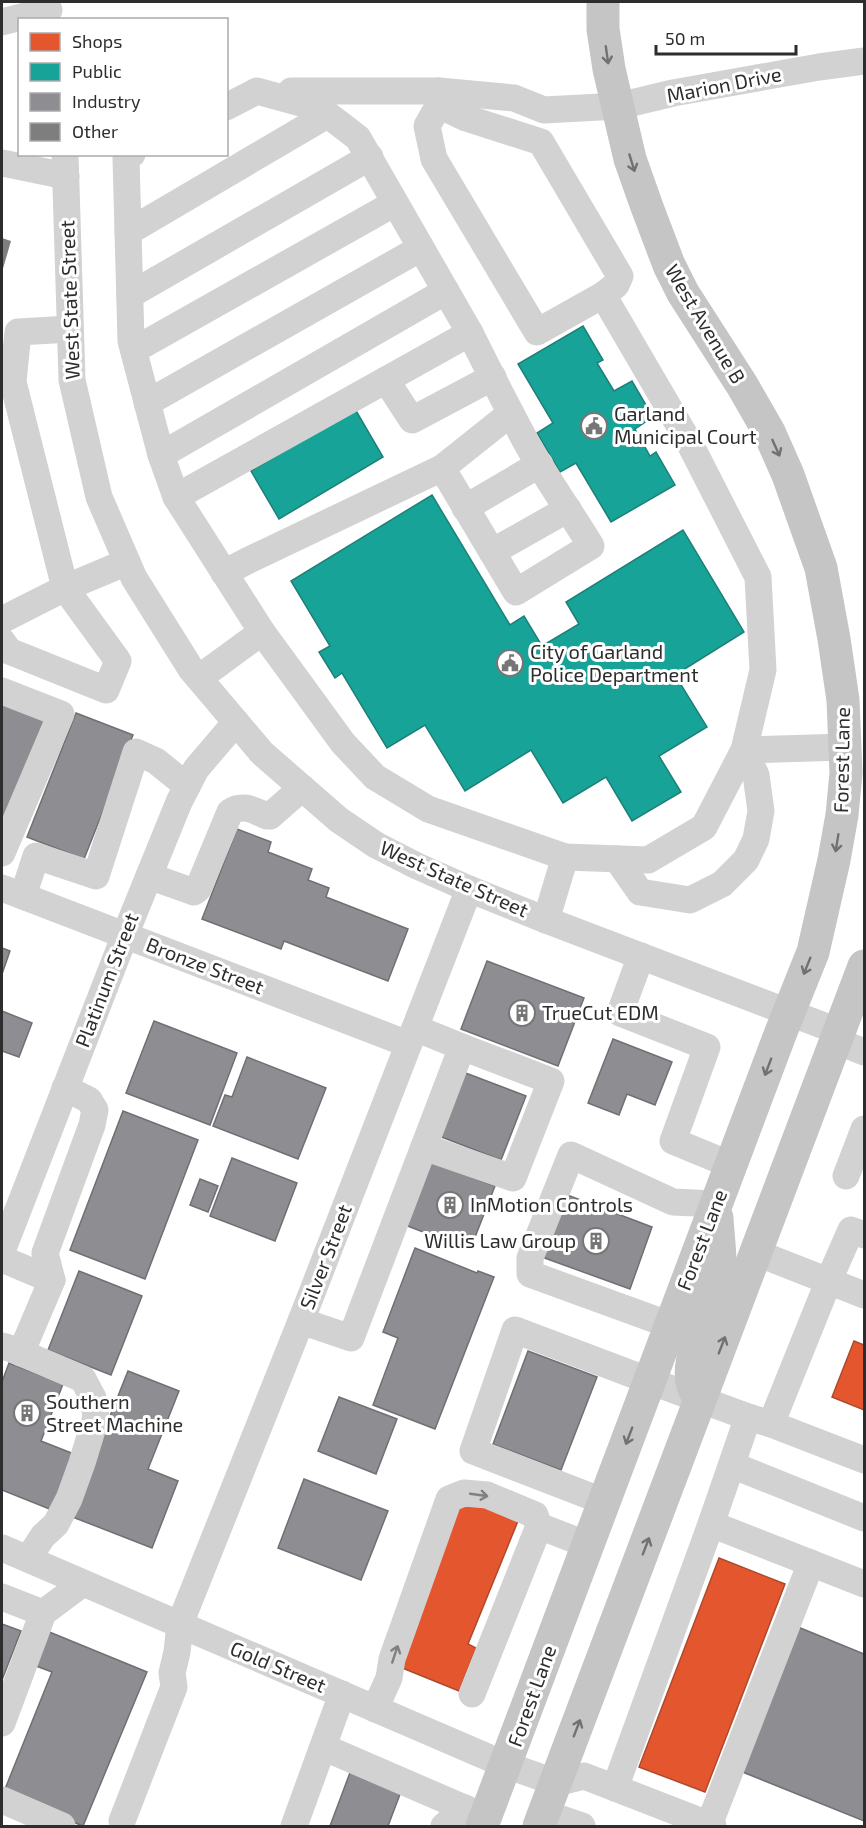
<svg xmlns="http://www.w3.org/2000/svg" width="866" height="1828" font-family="'Exo 2',sans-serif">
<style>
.shops{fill:#e4572e;stroke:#ad4a2e;stroke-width:1.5}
.public{fill:#17a398;stroke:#1e8078;stroke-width:1.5}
.industry{fill:#8d8d92;stroke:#707074;stroke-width:1.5}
.building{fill:#7e7e7e}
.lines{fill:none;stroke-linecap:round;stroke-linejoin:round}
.minor{stroke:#d2d2d2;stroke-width:27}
.major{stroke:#c5c5c5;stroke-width:33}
.oneway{stroke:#717171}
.oneway2{stroke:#808080}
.labels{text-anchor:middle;stroke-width:6;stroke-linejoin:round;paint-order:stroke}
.street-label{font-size:20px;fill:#2d2d2d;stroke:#fff}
.poi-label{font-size:20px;fill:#2d2d2d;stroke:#fff;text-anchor:start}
</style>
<rect width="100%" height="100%" fill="#fff"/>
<g class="shops">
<polygon points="854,1341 864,1345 864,1410 832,1397"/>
<polygon points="462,1498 518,1521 468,1644 476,1648 459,1691 395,1665"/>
<polygon points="719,1558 785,1584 705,1792 639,1767"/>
</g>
<g class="public">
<polygon points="583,326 603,360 597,363 614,391 632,381 653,417 635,429 650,456 656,452 675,485 611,522 576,463 560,472 537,433 553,423 518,364"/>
<polygon points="355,409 383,457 279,519 251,471"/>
<polygon points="432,495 510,625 524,616 542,646 579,624 566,602 683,530 744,632 675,675 707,727 659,756 681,792 632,821 606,777 563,803 531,750 465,791 425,725 387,748 342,673 335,678 319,652 330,646 291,581"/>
</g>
<g class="industry">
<polygon points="2,704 53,717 2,838"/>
<polygon points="76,713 133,735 84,859 27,837"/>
<polygon points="237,829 271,842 268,852 312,869 308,880 329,888 326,897 408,929 388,981 284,941 281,949 202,919"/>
<polygon points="2,948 10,951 2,974"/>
<polygon points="487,961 584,998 558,1066 461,1029"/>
<polygon points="2,1011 32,1023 19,1057 2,1051"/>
<polygon points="154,1021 237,1053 210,1125 126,1093"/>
<polygon points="613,1039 672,1062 655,1105 627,1094 619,1115 588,1103"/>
<polygon points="247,1057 326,1088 298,1159 213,1126 225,1095 232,1097"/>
<polygon points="463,1072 526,1096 501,1160 439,1136"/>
<polygon points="123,1111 198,1140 145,1279 70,1250"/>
<polygon points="232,1158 297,1183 275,1241 210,1216"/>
<polygon points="429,1161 495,1186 470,1250 405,1225"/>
<polygon points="200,1179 218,1186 208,1212 190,1205"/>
<polygon points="562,1193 652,1227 630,1289 539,1256"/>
<polygon points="415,1248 477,1273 478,1271 494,1277 435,1429 373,1405 398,1338 383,1332"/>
<polygon points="79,1271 142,1296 111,1375 48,1350"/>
<polygon points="528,1351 597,1377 561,1470 493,1444"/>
<polygon points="9,1363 63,1384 41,1441 79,1456 57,1512 2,1490 2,1382"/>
<polygon points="128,1371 179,1391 148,1469 178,1481 152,1548 70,1516"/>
<polygon points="339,1397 397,1419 376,1474 318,1451"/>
<polygon points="304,1479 388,1511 361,1580 278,1548"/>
<polygon points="2,1624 21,1631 2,1680"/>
<polygon points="798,1627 864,1654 864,1821 740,1771"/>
<polygon points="42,1629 147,1672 83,1826 3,1794 52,1672 28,1663"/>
<polygon points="351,1770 402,1789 388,1826 330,1826"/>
</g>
<polygon class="building" points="2,238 11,241 2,272"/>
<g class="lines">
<g class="minor">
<polyline points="2,22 49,10"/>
<polyline points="291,91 439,91"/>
<polyline points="439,105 466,118 541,142 620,276 616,285 603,295"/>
<polyline points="65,154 72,380 99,497 134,578 191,669 262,753 339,820 376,845 417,866 469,889 546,920 840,1032"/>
<polyline points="132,154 126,158 131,341 161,455 176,497 262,632 199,678"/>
<polyline points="2,163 66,176"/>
<polyline points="128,232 327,115"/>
<polyline points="130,295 370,157"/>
<polyline points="70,329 18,332 13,382 65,588 127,562"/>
<path d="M470,333C488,369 506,405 525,440C545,477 570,511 591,546L516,592L442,468L511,413"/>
<polyline points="134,350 395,203"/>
<polyline points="386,380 412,420 493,377"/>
<polyline points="147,403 421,248"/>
<polyline points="161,455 446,291"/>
<polyline points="176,497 470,333 358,138 319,108 257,91 226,107"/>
<polyline points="465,508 540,464"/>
<polyline points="492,552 568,509"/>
<polyline points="224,573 249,560 442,468"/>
<polyline points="2,620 65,588 118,661 106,690 9,651 2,641"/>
<polyline points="262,632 343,743 375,777 428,809 565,857 546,920"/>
<polyline points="2,691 61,714 2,853"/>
<polyline points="565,857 648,860 704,827 744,750 845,747"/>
<polyline points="617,859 640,892 690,900 722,884 746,860 756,839 761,811 756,775 744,750 763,670 758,577 690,444 603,295 537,332 434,159 427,126 439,105 439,91 514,98 544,110 619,106 673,93 819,67 864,61"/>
<path d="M149,876L194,892L198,889L230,812C243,803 255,811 267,816H270L302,788"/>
<polyline points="2,888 408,1044"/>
<polyline points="23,896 36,856 96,876 136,752 156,761 187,786"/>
<polyline points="641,956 620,1013 707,1047 673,1141 731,1165"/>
<polyline points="837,1041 864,1052"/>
<polyline points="424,1147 513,1178 551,1081 462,1047"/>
<polyline points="846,1176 864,1129"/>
<polyline points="2,1251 125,935 179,802 196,769 236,722"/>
<polyline points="757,1253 864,1295"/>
<polyline points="2,1259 52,1280 21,1353"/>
<polyline points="52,1280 45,1253 92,1125 95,1110 89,1100 65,1088"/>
<polyline points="301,1321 351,1338 462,1047 415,1028"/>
<polyline points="670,1325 530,1274 530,1258 571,1155 673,1202 716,1204"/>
<polyline points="2,1346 12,1349 83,1379 93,1398 96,1417 82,1463 69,1499 56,1524 43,1536 28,1559"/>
<polyline points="748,1417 711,1524 864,1584"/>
<polyline points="771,1424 829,1280 851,1230 864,1235"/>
<polyline points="732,1465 864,1518"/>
<polyline points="605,1502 473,1451 515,1330 650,1381 748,1417 771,1424 864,1460"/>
<polyline points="2,1548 506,1765 557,1783 584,1776 713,1826"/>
<polyline points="2,1597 43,1613"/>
<polyline points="472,1694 539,1526 588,1545"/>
<polyline points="375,1709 389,1678 392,1659 449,1499 464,1493 487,1495 535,1515 539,1526"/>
<polyline points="2,1723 43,1613 83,1583"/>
<polyline points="323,1747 485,1817"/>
<polyline points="615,1788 711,1524"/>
<polyline points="2,1800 62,1826"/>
<polyline points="544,1813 582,1826"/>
<polyline points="122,1821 174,1687 172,1673 177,1652 180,1624 301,1321 469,889"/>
<polyline points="709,1825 811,1563"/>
<polyline points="294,1826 342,1694"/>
<polyline points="444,1826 465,1808"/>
</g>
<g class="major">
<path d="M697,1394C676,1364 718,1308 720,1274C721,1256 718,1236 717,1218"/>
<polyline points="482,1826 781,1032 813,952 834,860 842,815 846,773 843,700 834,639 821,568 788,475 769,432 742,385 683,293 669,265 647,207 630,159 609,69 603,29 603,2"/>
<polyline points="539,1826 864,966"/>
</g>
</g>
<defs><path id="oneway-shaft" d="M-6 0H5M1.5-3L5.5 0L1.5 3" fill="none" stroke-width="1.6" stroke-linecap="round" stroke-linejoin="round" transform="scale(1.5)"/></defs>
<g class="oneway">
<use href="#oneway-shaft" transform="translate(607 55) rotate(82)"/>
<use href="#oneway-shaft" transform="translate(632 163) rotate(73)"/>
<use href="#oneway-shaft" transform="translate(776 448) rotate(66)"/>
<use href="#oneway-shaft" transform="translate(837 843) rotate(99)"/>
<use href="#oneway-shaft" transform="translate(807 966) rotate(112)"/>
<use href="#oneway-shaft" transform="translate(768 1067) rotate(111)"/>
<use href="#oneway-shaft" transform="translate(722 1345) rotate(-69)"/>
<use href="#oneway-shaft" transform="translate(629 1436) rotate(111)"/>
<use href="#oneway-shaft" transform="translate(646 1546) rotate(-69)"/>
<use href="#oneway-shaft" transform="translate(577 1728) rotate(-69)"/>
</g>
<g class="oneway2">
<use href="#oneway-shaft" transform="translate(479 1495) rotate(8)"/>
<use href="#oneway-shaft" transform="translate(395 1654) rotate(-72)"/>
</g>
<defs>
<symbol id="civic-ring" viewBox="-11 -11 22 22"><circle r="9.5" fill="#fff" stroke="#767676" stroke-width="1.5"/><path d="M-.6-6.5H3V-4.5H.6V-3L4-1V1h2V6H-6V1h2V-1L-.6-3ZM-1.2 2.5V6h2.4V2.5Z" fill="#767676"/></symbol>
<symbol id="building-ring" viewBox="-11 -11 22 22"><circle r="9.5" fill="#fff" stroke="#767676" stroke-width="1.5"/><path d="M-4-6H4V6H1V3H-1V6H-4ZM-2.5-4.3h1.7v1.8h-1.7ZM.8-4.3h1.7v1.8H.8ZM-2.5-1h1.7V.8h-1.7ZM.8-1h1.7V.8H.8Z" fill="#767676"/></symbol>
</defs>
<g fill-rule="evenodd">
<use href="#civic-ring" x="579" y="411" width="30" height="30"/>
<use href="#civic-ring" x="495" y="648" width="30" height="30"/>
<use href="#building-ring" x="507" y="998" width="30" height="30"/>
<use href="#building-ring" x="435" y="1190" width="30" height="30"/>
<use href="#building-ring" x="581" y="1226" width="30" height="30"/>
<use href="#building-ring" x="12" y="1398" width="30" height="30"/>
</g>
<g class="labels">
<g class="street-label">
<text transform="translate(724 85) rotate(-11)" y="7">Marion Drive</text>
<text transform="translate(70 300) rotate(-92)" y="7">West State Street</text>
<text transform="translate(705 324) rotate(59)" y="7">West Avenue B</text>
<text transform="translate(842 760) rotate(-89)" y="7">Forest Lane</text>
<text transform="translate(454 879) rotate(24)" y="7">West State Street</text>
<text transform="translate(205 966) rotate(21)" y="7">Bronze Street</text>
<text transform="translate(107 980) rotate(-69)" y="7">Platinum Street</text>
<text transform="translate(702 1240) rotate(-69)" y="7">Forest Lane</text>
<text transform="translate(326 1257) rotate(-69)" y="7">Silver Street</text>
<text transform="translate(278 1667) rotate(23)" y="7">Gold Street</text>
<text transform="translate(532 1696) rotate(-70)" y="7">Forest Lane</text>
</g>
<g class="poi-label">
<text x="614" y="421">Garland<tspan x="614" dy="23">Municipal Court</tspan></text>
<text x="530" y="659">City of Garland<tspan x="530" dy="23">Police Department</tspan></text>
<text x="542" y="1020">TrueCut EDM</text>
<text x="470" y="1212">InMotion Controls</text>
<text x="576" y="1248" text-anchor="end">Willis Law Group</text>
<text x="46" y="1409">Southern<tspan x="46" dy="23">Street Machine</tspan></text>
</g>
</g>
<rect width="866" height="1828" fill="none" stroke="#2d2d2d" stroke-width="6"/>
<rect x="18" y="18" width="210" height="138" fill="#ffffff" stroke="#ababab" stroke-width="1.5"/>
<rect x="30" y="33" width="30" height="18" fill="#e4572e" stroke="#ababab" stroke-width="1.5"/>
<text x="72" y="48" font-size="18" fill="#2d2d2d">Shops</text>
<rect x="30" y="63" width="30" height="18" fill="#17a398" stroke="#ababab" stroke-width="1.5"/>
<text x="72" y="78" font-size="18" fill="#2d2d2d">Public</text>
<rect x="30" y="93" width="30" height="18" fill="#8d8d92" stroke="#ababab" stroke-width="1.5"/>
<text x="72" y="108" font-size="18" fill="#2d2d2d">Industry</text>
<rect x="30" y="123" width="30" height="18" fill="#7e7e7e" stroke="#ababab" stroke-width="1.5"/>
<text x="72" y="138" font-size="18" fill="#2d2d2d">Other</text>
<path d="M656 45v9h140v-9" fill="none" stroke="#2d2d2d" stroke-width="3"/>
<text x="665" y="45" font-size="18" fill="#2d2d2d" stroke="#ffffff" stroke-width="4.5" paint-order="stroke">50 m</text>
</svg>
